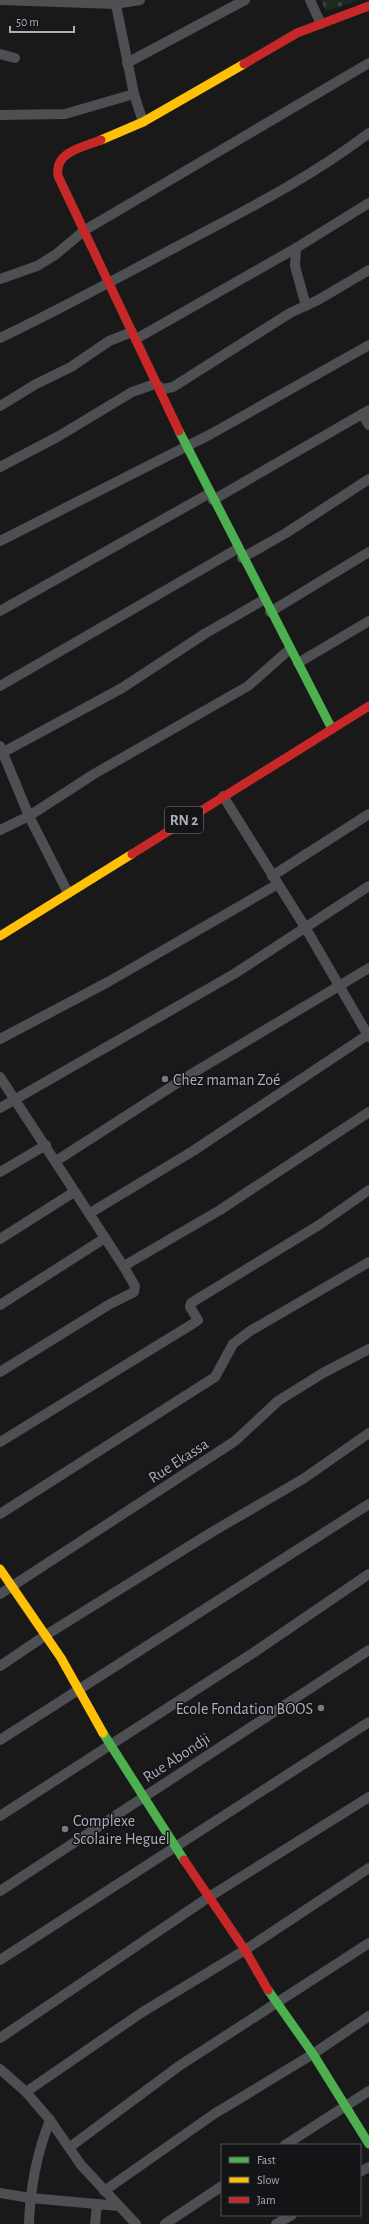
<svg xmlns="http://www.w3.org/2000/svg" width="369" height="2224" font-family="'Alegreya Sans',sans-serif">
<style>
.cemetery{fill:url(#cemetery-stones)}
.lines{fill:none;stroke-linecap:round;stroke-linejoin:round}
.street{stroke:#4d4f53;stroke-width:10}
.fast{stroke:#4caf50;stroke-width:9}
.slow{stroke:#ffc107;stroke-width:9}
.jam{stroke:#c62828;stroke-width:9}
.poi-dot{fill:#787a82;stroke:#141316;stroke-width:1.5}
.labels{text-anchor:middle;stroke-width:3;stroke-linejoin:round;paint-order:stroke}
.shield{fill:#141316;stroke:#7e8089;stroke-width:1}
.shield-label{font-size:15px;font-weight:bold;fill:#abafba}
.poi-label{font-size:16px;fill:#abafba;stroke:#141316;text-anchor:start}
.street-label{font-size:16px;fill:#abafba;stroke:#141316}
</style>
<defs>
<pattern id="cemetery-stones" width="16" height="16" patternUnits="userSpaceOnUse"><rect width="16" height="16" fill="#1f2721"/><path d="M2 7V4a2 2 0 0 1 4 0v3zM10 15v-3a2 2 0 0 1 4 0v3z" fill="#3d443f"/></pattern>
</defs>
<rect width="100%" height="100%" fill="#19191a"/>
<polygon class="cemetery" points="321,0 359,0 326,11"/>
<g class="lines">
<g class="street">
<polyline points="0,0 115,4 140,0"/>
<polyline points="115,0 134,94 143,122"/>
<polyline points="310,0 321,24"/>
<polyline points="0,54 15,58"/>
<polyline points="127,63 245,0"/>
<polyline points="0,115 65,114 134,94"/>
<polyline points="296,248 295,266 306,306"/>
<polyline points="0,279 37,266 55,255 85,230 369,63"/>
<path d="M0,338C61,309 119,277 178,246C244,211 310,178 369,133"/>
<polyline points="136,339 296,248 369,203"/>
<polyline points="0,406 36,384 71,367 109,341 132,332"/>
<polyline points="362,414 369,425"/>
<polyline points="0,467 59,436 132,392 155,384 163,389 173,387 290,313 318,300 369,270"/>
<polyline points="213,500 369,410"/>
<polyline points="0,541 211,434 369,345"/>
<polyline points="242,558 286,533 369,479"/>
<polyline points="0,611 210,493"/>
<polyline points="270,612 369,552"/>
<polyline points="298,663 369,621"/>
<polyline points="0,686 237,549"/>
<polyline points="0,746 29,816 68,893"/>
<polyline points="0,754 122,688 206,633 265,599"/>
<polyline points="223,796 305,927 369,1037"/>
<polyline points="0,830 29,816 94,774 248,686 290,649"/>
<polyline points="272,876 369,814"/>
<polyline points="0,1039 108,982 278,884"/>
<polyline points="0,1077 124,1267"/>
<polyline points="0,1108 234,974 369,886"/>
<polyline points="56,1161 188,1076 369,968"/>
<polyline points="0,1172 46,1145"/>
<polyline points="90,1213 193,1151 369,1034"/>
<polyline points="0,1239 74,1192"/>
<polyline points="0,1305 105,1238"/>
<polyline points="0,1372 110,1304 134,1292 135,1286 124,1267 129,1263 220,1210 369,1112"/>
<polyline points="0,1442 194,1323 198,1320 190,1307 191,1303 319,1225 369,1190"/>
<polyline points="0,1514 215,1377 233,1344 250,1331 369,1262"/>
<polyline points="0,1594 235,1441 278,1401 323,1373 369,1349"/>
<polyline points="0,1666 46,1635 212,1532 303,1479 369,1433"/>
<polyline points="0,1740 369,1504"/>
<polyline points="0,1816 253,1653 369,1574"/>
<polyline points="0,1891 369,1650"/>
<polyline points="0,1960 369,1722"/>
<polyline points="0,2038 209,1897 369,1797"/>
<polyline points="0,2069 26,2092 50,2120 81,2165 136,2224"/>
<polyline points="26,2092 141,2013 245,1950 369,1868"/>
<polyline points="285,2145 369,2091"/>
<polyline points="70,2147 179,2066 369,1943"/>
<polyline points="360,2172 369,2167"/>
<polyline points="104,2191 214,2114 313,2054 369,2016"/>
<polyline points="0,2193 30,2198 119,2206"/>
<path d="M29,2224C30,2189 37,2153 50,2120"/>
<polyline points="95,2224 97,2204"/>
<polyline points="165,2224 222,2186"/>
<polyline points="276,2224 292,2215"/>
</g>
<g class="fast">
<polyline points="179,431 332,729"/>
<polyline points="103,1733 184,1860"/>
<polyline points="268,1990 313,2054 369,2144"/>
</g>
<g class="slow">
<polyline points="101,140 143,122 244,64"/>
<polyline points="0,936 132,854"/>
<polyline points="0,1569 61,1658 103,1733"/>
</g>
<g class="jam">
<polyline points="244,64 297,33 369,6"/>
<path d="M101,140C83,147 54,152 58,176L179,431"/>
<polyline points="132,854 369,706"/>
<polyline points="184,1860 245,1950 268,1990"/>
</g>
</g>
<g class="poi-dot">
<circle cx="165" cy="1079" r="4"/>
<circle cx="321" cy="1708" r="4"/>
<circle cx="65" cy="1829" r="4"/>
</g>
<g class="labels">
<rect class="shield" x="165" y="807" width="38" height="26" rx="3"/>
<g class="shield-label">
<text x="184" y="825">RN 2</text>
</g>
<g class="poi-label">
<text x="173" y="1085">Chez maman Zoé</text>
<text x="313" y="1714" text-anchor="end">Ecole Fondation BOOS</text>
<text x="73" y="1826">Complexe<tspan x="73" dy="18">Scolaire Heguel</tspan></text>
</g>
<g class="street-label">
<text transform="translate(178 1460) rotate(-33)" y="6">Rue Ekassa</text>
<text transform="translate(176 1757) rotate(-33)" y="6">Rue Abondji</text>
</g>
</g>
<rect x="221" y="2144" width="140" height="72" fill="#141316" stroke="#505158"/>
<rect x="229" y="2157" width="20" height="6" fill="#4caf50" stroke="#505158"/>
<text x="257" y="2164" font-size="12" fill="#abafba">Fast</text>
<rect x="229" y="2177" width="20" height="6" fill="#ffc107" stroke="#505158"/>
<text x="257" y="2184" font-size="12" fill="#abafba">Slow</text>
<rect x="229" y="2197" width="20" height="6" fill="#c62828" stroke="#505158"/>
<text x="257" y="2204" font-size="12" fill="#abafba">Jam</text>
<path d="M10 26v6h64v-6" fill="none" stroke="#abafba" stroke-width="2"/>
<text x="16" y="26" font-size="12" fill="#abafba" stroke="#141316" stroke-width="3" paint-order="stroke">50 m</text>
</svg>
